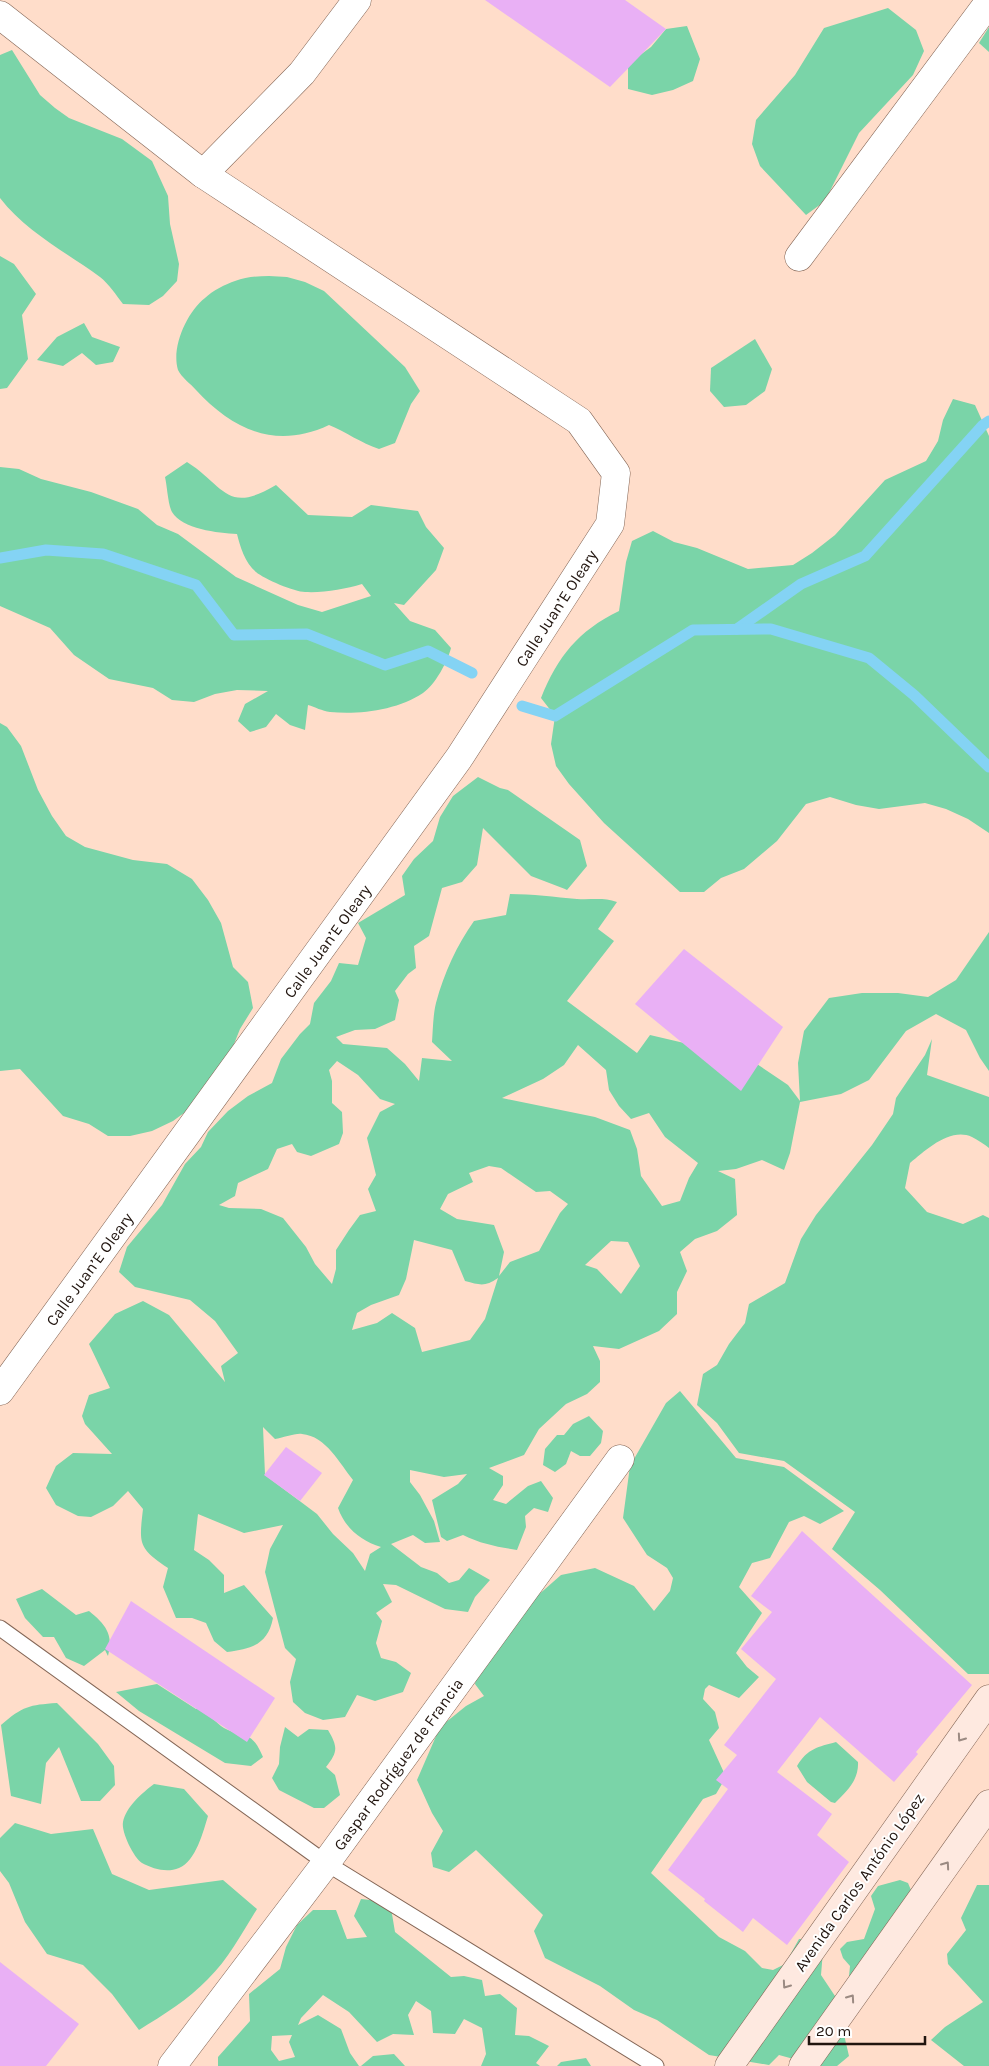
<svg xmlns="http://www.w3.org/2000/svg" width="989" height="2066" font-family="Karla,sans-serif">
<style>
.green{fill:#7ad4a8;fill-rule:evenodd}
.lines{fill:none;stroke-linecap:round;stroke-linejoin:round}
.stream{stroke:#84d3f4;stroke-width:11}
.building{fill:#e9b0f5}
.service-casing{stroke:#846656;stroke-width:17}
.minor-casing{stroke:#846656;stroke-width:29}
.secondary-casing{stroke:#846656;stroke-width:29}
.service{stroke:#fff;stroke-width:15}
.minor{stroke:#fff;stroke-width:28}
.secondary{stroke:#fee9e0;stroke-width:28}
.oneway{stroke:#9b8a82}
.labels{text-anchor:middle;stroke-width:4;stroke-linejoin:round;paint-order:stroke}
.street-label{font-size:16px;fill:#21150f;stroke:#fff}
</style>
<rect width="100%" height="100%" fill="#ffddca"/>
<g class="green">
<polygon points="888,8 916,30 924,51 913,75 859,133 825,201 806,215 760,166 752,144 756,120 795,75 824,28"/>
<polygon points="687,26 700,59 693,81 673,90 652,95 628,89 628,64 651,47 666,29"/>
<polygon points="989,27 989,52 979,43"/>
<path d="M12,50L40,95L55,108L69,118L122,139L152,161L168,196L170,224L179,264L177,281L163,296L149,305L123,304C116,295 109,284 100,277C66,252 26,232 0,198V55Z"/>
<polygon points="0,256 14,264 36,294 22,315 28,359 7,388 0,389"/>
<path d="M269,276L287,277L305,282L324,291L405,367L420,391L411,404L395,443L379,449C361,443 346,432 329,425C276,450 233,430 196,390C191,384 181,377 178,370C171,347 187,312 205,298C212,291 226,284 235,281C246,277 257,276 269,276Z"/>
<polygon points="84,323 92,337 120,347 113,362 96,365 82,353 63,366 37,360 57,337"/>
<polygon points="755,339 772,369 765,391 746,405 724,407 710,391 711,368"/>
<path d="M953,399L975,405L989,436V833L968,819L946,809L925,803L879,809L856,805L830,797L806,804L777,841L744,869L721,878L704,892H680L604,823L569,784L556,766L551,744L555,716L541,698C558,656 578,631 619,611L626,562L632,541L653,531L674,542L697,548L748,569L793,565L812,553L835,535L885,480L926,461L938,441L943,420Z"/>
<path d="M187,462C225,486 226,515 276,485L308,515L352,517L371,505L418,511L426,527L444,548L436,570L404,605L394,603L410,621L435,630L451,648C448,661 435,685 423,693C398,710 359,715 330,712C322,711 315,707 308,705L305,730L290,725L276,714L266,727L250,732L238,721L245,704L268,691L237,690L215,694L194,702L172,700L153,688L109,679L74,655L50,628L0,606V467L19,469L41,479L91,492L138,509L157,525L178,534L236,577L298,605L322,612L371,596L362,584C345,589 324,593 305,592C295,592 264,579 256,572C245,563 240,546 237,534C218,533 182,529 172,512C168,505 167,485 165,477Z"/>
<polygon points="0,723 7,727 21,746 38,790 52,816 66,836 85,847 133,860 167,864 192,879 208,900 221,923 233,967 248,982 253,1008 240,1029 232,1049 192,1107 173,1121 152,1131 130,1136 108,1136 89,1124 63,1116 20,1069 0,1071"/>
<path d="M478,777L500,788L508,790L580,840L587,866L567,890L565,889L531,876L483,828L477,865L462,882L442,888L429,936L414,946L416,968L408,974L395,991L399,1000L395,1020L375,1029L355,1030L336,1037L343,1044L387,1048L405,1064L419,1081L422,1058L452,1061L432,1042C433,1029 433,1015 436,1003C444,973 457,945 474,921L506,915L510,894C532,894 555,897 577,899C592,900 603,897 617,902L598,929L614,941L567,1001L637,1053L650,1035L748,1058L788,1085L800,1101L798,1063L804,1031L829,998L862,993H898L928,997L956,980L989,932V1071L980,1058L966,1030L936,1014L906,1031L869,1080L841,1094L800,1102L790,1153L784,1170L762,1160L736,1169L718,1171L735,1179L737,1215L717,1231L695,1239L680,1252L687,1271L677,1292V1314L659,1331L619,1349L593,1346L600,1361V1382L587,1394L566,1404L539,1429L524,1455L489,1468L503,1476V1485L493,1500L506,1504L528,1486L541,1481L553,1498L548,1512L534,1508L525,1516L526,1527L517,1550C498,1547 481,1544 463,1535L447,1541L441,1537L432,1500L458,1484L467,1474L444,1477L410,1470V1482L420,1495L434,1521L440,1542L425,1543L413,1535L391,1544L421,1567L437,1573L449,1583L459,1580L469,1568L490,1580L475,1597L468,1612L445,1609L396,1585L383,1584L392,1602L376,1613L382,1621L376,1643L381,1658L396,1662L411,1673L403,1692L375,1701L357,1695L345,1717L323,1720L305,1713L293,1702L290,1682L296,1659L285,1648L265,1572L270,1549L283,1525L244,1533L198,1514L194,1550L209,1560L224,1575V1593L244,1585L273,1618C268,1644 252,1649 227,1652L214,1641L206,1623L192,1618H176L163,1587L168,1568C138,1548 139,1544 143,1509L128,1491L113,1506L91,1517L78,1516L56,1505L46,1488L56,1466L73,1453L112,1454L85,1424L82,1416L89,1395L110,1388L89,1344L115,1314L143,1301L169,1315L225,1382L221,1366L238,1353L215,1321L190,1300L135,1287L119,1272L127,1247L162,1205L185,1164L201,1147L208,1132L228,1111L248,1096L272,1083L281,1059L300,1034L310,1024L314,1003L331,981L339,963L358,965L366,938L358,923L405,895L402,876L414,859L433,841L440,817L453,796ZM578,1045L606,1070L609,1090L619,1106L631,1119L649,1113L665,1137L698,1163L689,1178L680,1201L662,1206L641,1176L637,1149L630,1130L595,1117L502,1098L543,1079L564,1065ZM337,1061L358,1075L380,1099L395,1104L380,1112L367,1138L376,1175L368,1189L376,1211L360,1215L349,1230L336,1250V1269L332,1284L315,1264L306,1247L283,1218L261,1209L229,1208L219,1205L235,1196L238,1183L268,1169L277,1149L292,1144L297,1152L311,1156L339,1144L343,1133L342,1112L332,1103V1081L329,1070ZM489,1166L501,1168L536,1192L550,1191L568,1204L560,1213L539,1251L510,1262L499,1276L504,1252L494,1225L457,1219L440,1209L448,1194L473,1182L469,1173ZM414,1240L452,1250L465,1281C480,1285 485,1287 498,1278L485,1319L470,1340L422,1352L415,1328L392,1313L377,1323L352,1330L357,1313L371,1305L399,1295L406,1279ZM611,1241L628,1242L640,1266L621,1294L597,1269L585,1265ZM263,1427L275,1439C283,1438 295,1433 302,1434C326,1436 340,1464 353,1480L338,1508C345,1528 361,1541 381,1547L370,1554L365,1571L353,1553L333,1534L317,1514L265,1475Z"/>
<path d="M932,1039L927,1075L989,1097V1148C984,1144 978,1140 972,1137C950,1127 926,1150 910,1163L905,1188L927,1212L963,1224L983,1215L989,1218V1674H968L880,1590L832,1549L855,1512L784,1461L739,1453L717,1423L697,1405L703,1374L717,1365L729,1344L745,1323L749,1304L785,1283L801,1239L816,1215L872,1145L893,1114L896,1098L925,1055Z"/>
<polygon points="680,1391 736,1458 784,1467 844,1511 820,1524 804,1516 789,1522 770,1558 752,1563 739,1587 762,1613 736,1653 747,1667 759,1677 739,1698 709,1685 705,1689 703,1699 715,1712 719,1728 709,1740 726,1777 716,1794 703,1799 651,1873 719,1937 745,1951 762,1968 773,1970 785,1964 799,1939 812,1939 823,1951 821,1975 835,1996 849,2056 837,2066 819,2066 779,2055 769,2065 709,2055 657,2020 634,2010 600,1986 545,1958 534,1931 543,1915 476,1850 449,1872 433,1867 431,1853 443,1831 432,1813 417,1780 440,1727 466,1706 484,1696 475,1684 478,1668 520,1611 561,1575 595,1568 634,1586 654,1611 670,1591 673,1578 667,1568 647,1555 623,1518 630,1466 666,1403"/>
<polygon points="589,1416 603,1431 601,1443 590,1456 580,1456 571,1451 566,1464 555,1472 543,1465 545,1449 557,1435 564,1435 573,1424"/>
<path d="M42,1589L76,1615L89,1611C105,1624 114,1634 108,1656L105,1650L84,1666L66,1658L54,1637H43L25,1618L16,1599Z"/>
<path d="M157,1684L196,1709L200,1707C208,1713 216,1723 224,1728C245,1739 251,1729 263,1757L251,1766L225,1763L139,1711L116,1692Z"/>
<path d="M57,1703L98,1744L114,1766L115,1785L100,1801H81L59,1747L46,1763L41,1804L11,1796L1,1725C23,1706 29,1705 57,1703Z"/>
<path d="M285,1727L298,1737L309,1729L328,1730C338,1747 338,1752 326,1767L335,1775L340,1795L324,1808H314L279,1790L272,1778L279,1764L280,1747Z"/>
<path d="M836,1742L858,1762C859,1780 847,1791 835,1803L831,1802L807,1782L797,1766C808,1748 818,1747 836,1742Z"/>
<path d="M154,1784L184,1789L208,1816C203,1832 196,1861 179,1868C167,1873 153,1869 142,1863C134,1858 121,1832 123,1822C126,1807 142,1793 154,1784Z"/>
<path d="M15,1823L51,1834L93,1829L112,1874L149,1890L223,1880L257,1909C242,1933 228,1960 208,1979C188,2000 163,2015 139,2030L112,1994L83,1965L47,1954L25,1922L9,1883L0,1871V1838Z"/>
<polygon points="900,1880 908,1883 913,1895 853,1985 849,1976 850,1966 843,1958 840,1949 847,1942 864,1939 875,1909 871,1896 878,1886"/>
<polygon points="977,1885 989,1885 989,2066 964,2066 931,2040 945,2027 983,2002 948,1964 947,1954 966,1930 961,1918"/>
<path d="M361,1899L390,1902L395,1932L451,1977L464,1976L482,1980L485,1996L500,1994L517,2008L515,2035L529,2036L549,2046L536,2063L540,2066H481L486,2054L482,2028L464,2019L455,2034L433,2033L431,2011L416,2001L408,2015L414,2035L393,2034L377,2042L349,2012L323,1995L301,2018L298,2025L318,2015L341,2029L350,2053L359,2066H218V2057L250,2021L249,1994L280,1969L286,1947L297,1925L313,1910H336L347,1939L367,1937L354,1916ZM292,2035L289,2042L295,2057L279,2061L271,2050L272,2036Z"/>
<polygon points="394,2054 405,2066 361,2066 373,2056"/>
<polygon points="586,2058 591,2066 557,2066 561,2062"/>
</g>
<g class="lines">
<g class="stream">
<polyline points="0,558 46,550 103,554 196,585 234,635 307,634 385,665 428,651 472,673"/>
<polyline points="737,629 801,584 865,556 983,425 989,421"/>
<polyline points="522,706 555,716 693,630 771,629 869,658 914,695 989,767"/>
</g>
</g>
<g class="building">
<polygon points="485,0 625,0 666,29 610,87"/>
<polygon points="684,949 783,1027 741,1091 635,1004"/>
<polygon points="286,1447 322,1473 300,1501 264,1475"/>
<polygon points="802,1531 972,1685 916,1752 918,1754 894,1782 820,1717 777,1772 832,1814 817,1835 849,1862 787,1945 753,1918 743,1932 704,1901 705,1899 668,1870 728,1789 716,1780 737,1755 724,1745 776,1679 741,1649 772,1612 751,1596"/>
<polygon points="131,1601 275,1698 247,1742 105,1649"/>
<polygon points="0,1962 79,2024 46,2066 0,2066"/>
</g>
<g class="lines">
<defs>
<polyline id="service" points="0,1628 326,1863 656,2066"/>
<g id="minor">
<polyline points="0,15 203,174 579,421 616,473 610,524 459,758 0,1391"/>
<polyline points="203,174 302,73 357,0"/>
<polyline points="799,257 989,2"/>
<polyline points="172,2066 326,1863 620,1459"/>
</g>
<g id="secondary">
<polyline points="729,2066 989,1699"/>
<polyline points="803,2066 989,1804"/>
</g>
</defs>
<use href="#service" class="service-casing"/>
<use href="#minor" class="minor-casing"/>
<use href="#secondary" class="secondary-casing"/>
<use href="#service" class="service"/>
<use href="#minor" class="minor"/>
<use href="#secondary" class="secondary"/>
</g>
<defs><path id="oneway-chevron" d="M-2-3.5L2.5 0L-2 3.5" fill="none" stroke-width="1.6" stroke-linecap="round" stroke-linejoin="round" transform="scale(1.25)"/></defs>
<g class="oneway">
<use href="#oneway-chevron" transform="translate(961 1738) rotate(125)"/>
<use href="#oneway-chevron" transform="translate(946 1865) rotate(-55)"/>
<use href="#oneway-chevron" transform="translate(786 1985) rotate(125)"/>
<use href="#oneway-chevron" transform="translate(851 1998) rotate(-55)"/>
</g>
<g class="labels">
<g class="street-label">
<text transform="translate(556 608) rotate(-57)" y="6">Calle Juan’E Oleary</text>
<text transform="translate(327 941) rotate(-54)" y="6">Calle Juan’E Oleary</text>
<text transform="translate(89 1269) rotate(-54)" y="6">Calle Juan’E Oleary</text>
<text transform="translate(398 1764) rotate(-54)" y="6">Gaspar Rodríguez de Francia</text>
<text transform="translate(859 1882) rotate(-55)" y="6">Avenida Carlos António López</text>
</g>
</g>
<path d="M809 2036v8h116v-8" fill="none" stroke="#21150f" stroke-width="2.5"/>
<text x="816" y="2036" font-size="15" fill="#21150f" stroke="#ffffff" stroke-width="4" paint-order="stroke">20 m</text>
</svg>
